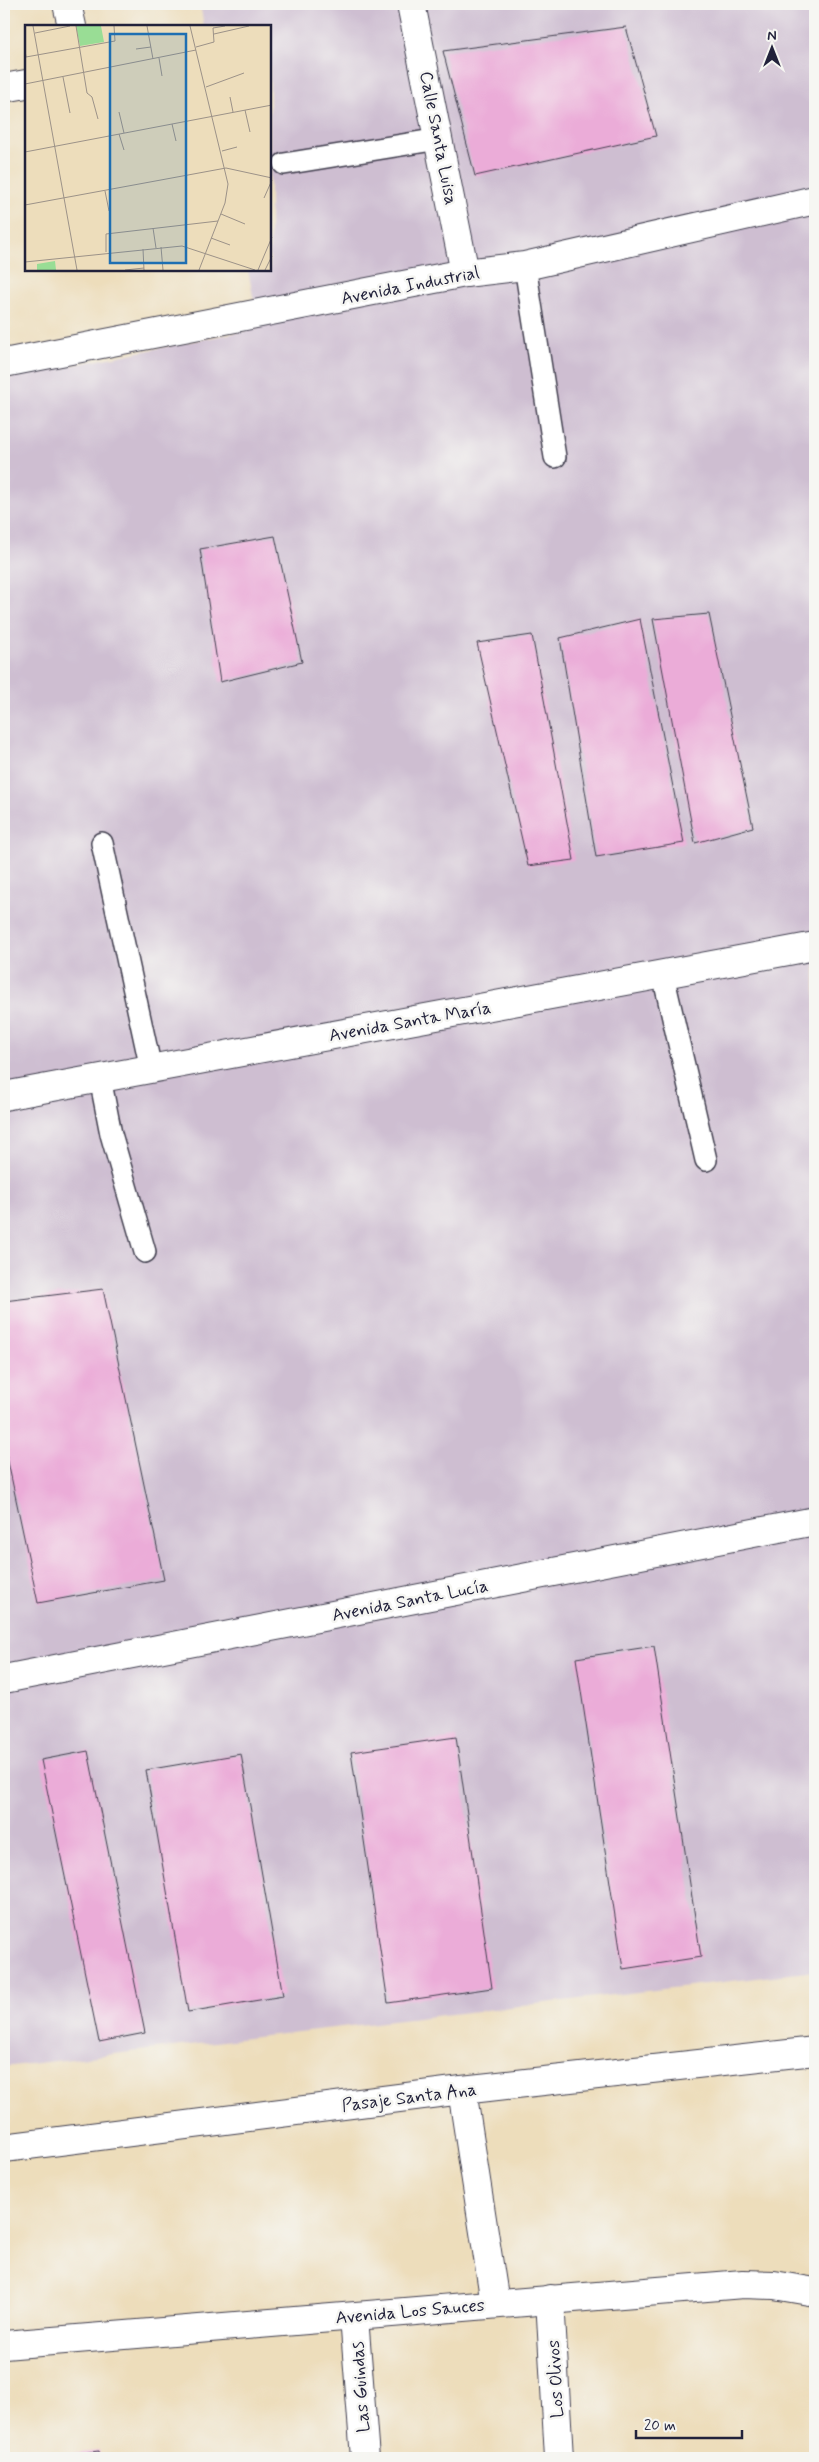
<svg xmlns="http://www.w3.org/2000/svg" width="819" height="2462" font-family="Mynerve,sans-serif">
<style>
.industrial{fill:#cebed1}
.building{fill:#ebacd8}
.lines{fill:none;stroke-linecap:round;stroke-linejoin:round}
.lane-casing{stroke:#403e4e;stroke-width:24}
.street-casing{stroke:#403e4e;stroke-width:30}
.secondary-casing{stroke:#403e4e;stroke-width:30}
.lane{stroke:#fff;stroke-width:21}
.street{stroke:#fff;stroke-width:28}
.secondary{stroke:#fff;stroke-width:28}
.labels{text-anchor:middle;stroke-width:5;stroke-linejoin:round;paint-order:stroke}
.street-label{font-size:18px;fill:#22223b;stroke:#f6f6f2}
.inset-road{fill:none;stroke:#9c9288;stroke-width:1}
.view{fill:#1f6fb2;fill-opacity:0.15;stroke:#1f6fb2;stroke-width:2.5}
.inset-edge{fill:none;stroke:#22223b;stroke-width:2.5}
</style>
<rect width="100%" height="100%" fill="#f6f6f2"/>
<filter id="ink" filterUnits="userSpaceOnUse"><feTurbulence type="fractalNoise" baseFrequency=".02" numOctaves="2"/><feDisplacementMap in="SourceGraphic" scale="10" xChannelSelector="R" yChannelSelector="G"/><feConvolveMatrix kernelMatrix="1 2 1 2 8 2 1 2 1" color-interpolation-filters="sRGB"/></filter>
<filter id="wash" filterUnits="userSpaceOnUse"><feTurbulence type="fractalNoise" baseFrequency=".0096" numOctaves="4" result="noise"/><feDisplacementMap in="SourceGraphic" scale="20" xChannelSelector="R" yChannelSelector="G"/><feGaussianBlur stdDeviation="1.12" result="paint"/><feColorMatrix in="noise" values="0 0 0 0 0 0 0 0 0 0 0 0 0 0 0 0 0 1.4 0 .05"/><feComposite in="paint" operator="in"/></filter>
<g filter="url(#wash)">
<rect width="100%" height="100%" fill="#edddbb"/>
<polygon class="industrial" points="200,4 815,4 815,1971 4,2067 4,379 259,328 248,270 270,270 270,26 204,26"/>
<g id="blocks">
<g class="building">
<polygon points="626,27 656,136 475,176 443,51"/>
<polygon points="275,536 302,662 220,682 200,549"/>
<polygon points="709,614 753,827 695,843 653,619"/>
<polygon points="640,619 684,843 596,857 560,638"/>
<polygon points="532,635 574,860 528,866 477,643"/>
<polygon points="103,1289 164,1580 38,1603 4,1443 4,1301"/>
<polygon points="654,1646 701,1957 623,1969 576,1658"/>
<polygon points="456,1737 492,1988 388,2003 351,1752"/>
<polygon points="88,1751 145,2033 99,2042 41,1760"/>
<polygon points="241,1754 283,1996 188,2012 146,1770"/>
<polygon points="99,2451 100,2458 50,2458 49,2457"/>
</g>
</g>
</g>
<g filter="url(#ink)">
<use href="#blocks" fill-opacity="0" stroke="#403e4e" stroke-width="1"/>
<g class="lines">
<defs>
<g id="lane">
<polyline points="284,164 439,139"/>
<polyline points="525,266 555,457"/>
<polyline points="102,843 151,1069"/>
<polyline points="663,975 706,1160"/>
<polyline points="100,1078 111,1134 145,1252"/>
</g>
<g id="street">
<polyline points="67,4 72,26"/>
<polyline points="411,4 465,273"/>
<polyline points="4,88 26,84"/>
<polyline points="4,363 465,273 525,266 815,200"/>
<polyline points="4,1679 815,1521"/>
<polyline points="462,2090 495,2303"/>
<polyline points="4,2148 462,2090 815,2051"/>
<polyline points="550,2299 559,2458"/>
<polyline points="354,2317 365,2458"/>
<polyline points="4,2345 743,2284 774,2285 815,2292"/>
</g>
<polyline id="secondary" points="4,1096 815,946"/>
</defs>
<use href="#lane" class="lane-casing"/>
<use href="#street" class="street-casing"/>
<use href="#secondary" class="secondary-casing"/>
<use href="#lane" class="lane"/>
<use href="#street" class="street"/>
<use href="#secondary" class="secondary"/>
</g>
</g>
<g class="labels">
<g class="street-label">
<text transform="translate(439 138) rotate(79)" y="6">Calle Santa Luisa</text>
<text transform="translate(410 285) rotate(-11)" y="6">Avenida Industrial</text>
<text transform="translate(410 1021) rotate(-10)" y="6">Avenida Santa María</text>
<text transform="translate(410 1600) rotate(-11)" y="6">Avenida Santa Lucía</text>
<text transform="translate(409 2097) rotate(-7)" y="6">Pasaje Santa Ana</text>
<text transform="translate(410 2311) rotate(-5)" y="6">Avenida Los Sauces</text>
<text transform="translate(555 2379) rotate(-93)" y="6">Los Olivos</text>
<text transform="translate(360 2387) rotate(-94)" y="6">Las Guindas</text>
</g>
</g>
<g transform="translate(25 25)">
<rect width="246" height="246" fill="#edddbb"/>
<path d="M51,1H76L79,17L55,21ZM30,236L31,245H12V239Z" fill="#99dd95"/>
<path class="inset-road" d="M8,1L52,245M51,1L62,68L67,72L73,94M122,1L128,34M165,1L203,159L200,178L174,245M10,8L45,1M189,9L224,1M171,22L189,17L188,3L200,1M111,24L126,22M0,25L1,32L90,16L89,1M134,33L137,51M38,52L45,88M0,59L171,25M181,62L219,48M205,72L208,87M220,85L225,107M94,87L99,108M147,99L151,116M94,109L99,125M197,126L212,122M0,127L247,80M80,166L84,186M239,173L247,155M0,180L201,143L247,153M196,189L220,199M128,203L131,223M186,213L205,220M136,222L138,245M118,224L119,245M81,227V209L193,196M0,237L157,221L230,245M100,245L119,243M233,245L247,212M240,245L247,231"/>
<path class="view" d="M85,9H161V238H85Z"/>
<rect width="246" height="246" class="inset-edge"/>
</g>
<rect width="819" height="2462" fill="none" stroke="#f6f6f2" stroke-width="20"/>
<g transform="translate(772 48)" stroke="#f6f6f2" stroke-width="4" paint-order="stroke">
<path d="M0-4L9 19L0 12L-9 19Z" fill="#22223b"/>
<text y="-8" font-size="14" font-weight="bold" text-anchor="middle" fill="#22223b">N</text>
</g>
<path d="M636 2430v8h106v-8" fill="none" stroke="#22223b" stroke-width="2.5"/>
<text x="644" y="2430" font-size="15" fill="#22223b" stroke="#f6f6f2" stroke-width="4" paint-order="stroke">20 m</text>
</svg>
